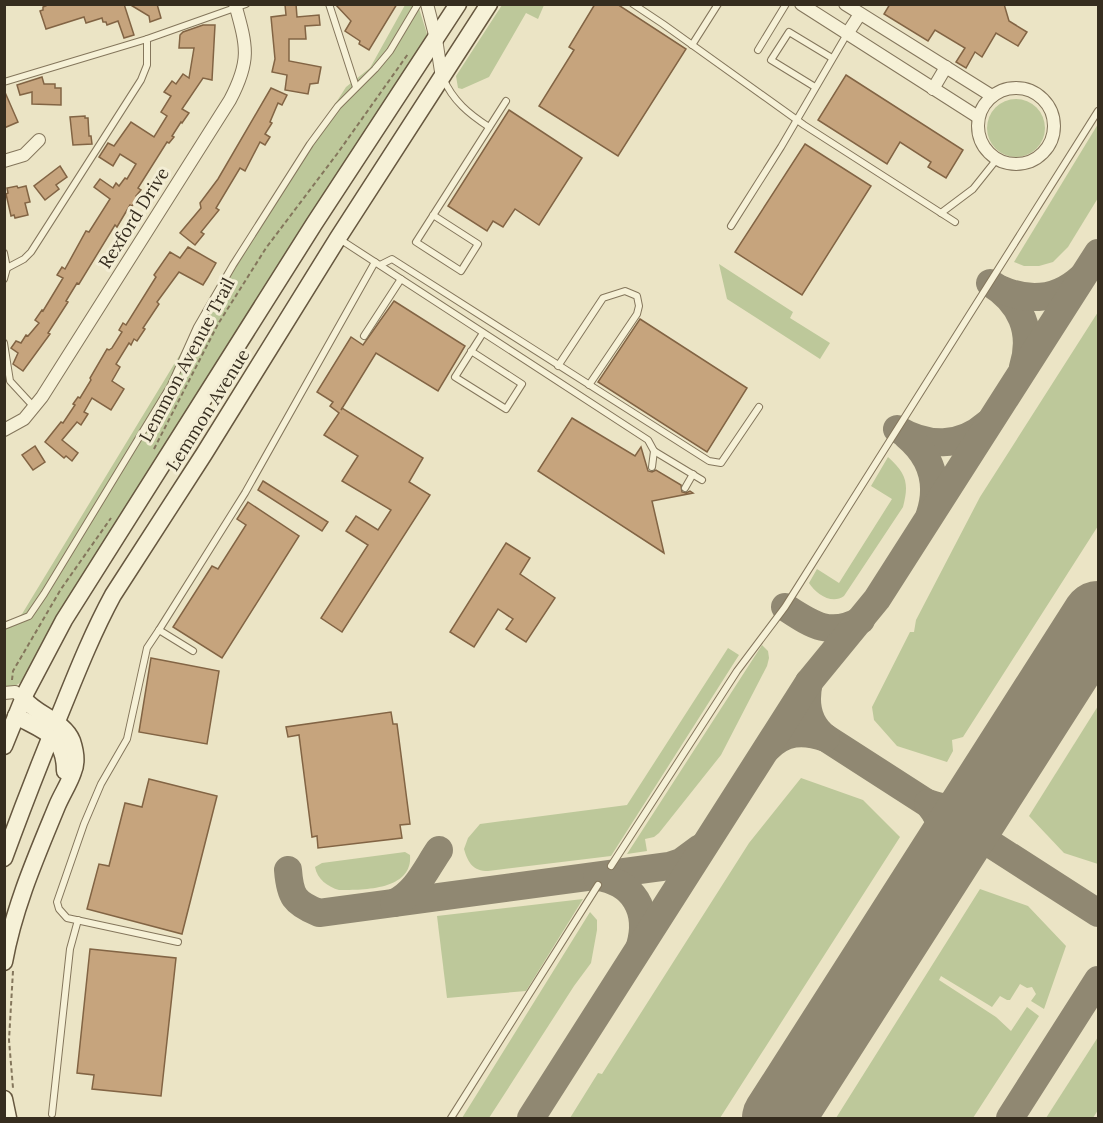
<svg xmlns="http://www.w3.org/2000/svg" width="1103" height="1123" font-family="Lora,serif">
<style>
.green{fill:#bdc89a}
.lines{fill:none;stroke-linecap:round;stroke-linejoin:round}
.taxiway{stroke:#908872;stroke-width:28}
.runway{stroke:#908872;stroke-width:72}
.building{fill:#c6a47d;stroke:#826444;stroke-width:1.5}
.lane-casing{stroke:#84765c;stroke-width:8}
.street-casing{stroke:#84765c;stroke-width:14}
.secondary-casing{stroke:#66573f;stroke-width:19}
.path{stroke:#84765c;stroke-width:2;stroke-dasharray:4.5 3;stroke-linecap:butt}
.lane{stroke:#f6f1d7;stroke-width:6}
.street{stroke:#f6f1d7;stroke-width:12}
.secondary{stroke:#f6f1d7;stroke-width:16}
.labels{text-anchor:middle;stroke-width:6;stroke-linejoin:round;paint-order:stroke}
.street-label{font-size:18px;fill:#362d1f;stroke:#f3edd4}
</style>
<rect width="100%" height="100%" fill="#ebe4c5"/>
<g class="green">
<polygon points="405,5 418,5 427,34 424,40 97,553 21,682 15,686 5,689 5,626 22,614 271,205 346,87 370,68"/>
<polygon points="502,5 544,5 538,19 526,13 489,77 462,89 458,88 456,76"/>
<circle cx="1016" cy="128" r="29"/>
<polygon points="1098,124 1098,198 1068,247 1053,262 1039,266 1024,266 1014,262"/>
<polygon points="719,264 793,312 790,318 830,343 820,359 727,299"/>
<polygon points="1098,312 1098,526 963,737 952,740 953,751 947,762 897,746 874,720 872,707 910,632 914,632 916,620 980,497"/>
<path d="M888,457C907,474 909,484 903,507L844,596C832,605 816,594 809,583L817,569L839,583L892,499L871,486Z"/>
<polygon points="762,645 768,651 769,658 767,666 721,755 659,833 654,837 645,839 647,851 627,854"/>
<path d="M728,648L739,655L611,856L488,871C473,871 468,863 464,849L468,838L480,824L627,805Z"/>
<polygon points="1098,706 1098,864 1064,853 1029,816"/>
<polygon points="801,778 863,800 900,837 720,1118 570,1118 598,1073 602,1074 749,843"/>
<path d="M405,852L410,855C413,890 364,890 339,890C328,887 317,879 315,867L322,863Z"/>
<polygon points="980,889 1028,906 1066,946 1044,1009 1031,1001 1036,994 1032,987 1027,988 1020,984 1010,1000 1007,1000 1000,996 992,1007 941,976 939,980 996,1017 1011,1031 1027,1007 1039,1016 973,1118 836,1118"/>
<polygon points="583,899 526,991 447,998 437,916"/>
<polygon points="590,912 597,920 597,930 591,963 574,986 489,1118 462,1118"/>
<polygon points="1098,1037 1098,1110 1093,1118 1046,1118"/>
</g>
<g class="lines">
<g class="taxiway">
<path d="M990,283C1021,302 1034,332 1023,367"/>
<path d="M1000,289C1029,302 1057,300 1081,278"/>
<path d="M897,429C927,447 960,448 987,424"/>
<path d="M907,436C932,457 940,483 930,514"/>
<path d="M785,607C811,624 830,638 861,620"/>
<polyline points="826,738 1098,913"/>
<path d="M767,749C784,731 803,730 826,738C807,724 804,704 809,682"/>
<path d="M288,870C290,896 294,903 319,913L669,866L681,862L700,848"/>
<path d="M597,877C634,882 650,911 640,946"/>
<path d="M394,903C416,893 426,869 439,850"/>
<path d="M911,903C934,866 962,844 928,803C944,809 962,810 977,799L1020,732"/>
<polyline points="531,1118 809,682 877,599 1098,253"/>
<polyline points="1010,1118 1098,980"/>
</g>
<polyline class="runway" points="778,1118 1098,617"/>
</g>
<g class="building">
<polygon points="50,4 124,4 134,35 124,38 118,21 107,25 106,22 103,22 102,18 86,23 84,17 46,29 40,11 43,10 43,7"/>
<polygon points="129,4 157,4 161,18 150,22 149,16"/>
<polygon points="296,4 297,17 319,15 320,25 305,26 306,39 289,39 289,61 321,67 318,83 310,84 308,94 285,90 287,75 272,72 275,59 271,17 286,15 285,5"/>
<polygon points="335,4 397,4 369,50 359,44 360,41 345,31 351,21"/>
<polygon points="595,4 617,4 686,49 618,156 539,106 574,50 569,47"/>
<polygon points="890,4 1004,4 1009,21 1027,32 1018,46 996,33 982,57 975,52 966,68 956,62 965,48 935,30 928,41 884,14"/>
<polygon points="203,25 215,25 212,80 203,78 182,109 189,113 182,123 181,122 172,136 174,137 169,143 167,142 138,188 141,190 136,196 138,198 132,206 130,205 117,227 115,225 79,284 77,283 66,301 68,302 48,333 50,334 23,371 13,364 18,353 11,348 16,341 21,343 26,335 28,336 39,323 35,320 42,310 43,311 63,278 57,275 62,267 65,269 86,231 89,232 110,199 94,187 100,179 113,188 116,183 119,186 125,178 127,179 136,164 120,154 113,166 99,157 108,143 114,146 131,122 154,137 167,116 161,112 171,96 164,92 172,81 176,84 183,74 189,78 194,48 179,48 180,35 183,32"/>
<polygon points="846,75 963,150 946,178 928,167 931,162 900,142 887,164 818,120"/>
<polygon points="42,77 44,84 55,84 55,88 61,88 61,105 32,104 32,92 20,95 17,85"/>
<polygon points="271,88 287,95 282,105 278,103 270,122 272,123 265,134 270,137 265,145 260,142 245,171 240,168 216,208 219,210 201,232 204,234 195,245 180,233 201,208 200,203 218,179"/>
<polygon points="4,90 18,122 4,128"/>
<polygon points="509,110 582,158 539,225 515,209 503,227 493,221 487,231 448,206"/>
<polygon points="85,116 85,118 88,118 89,136 91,136 92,144 73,145 70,117"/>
<polygon points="805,144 871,186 802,295 735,252"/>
<polygon points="60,166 67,177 56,185 59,189 45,200 34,186"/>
<polygon points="17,186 18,188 26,186 30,202 25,203 28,215 15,218 14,215 11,216 6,194 8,193 7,188"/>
<polygon points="188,247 216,263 208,277 203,285 179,272 157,302 159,304 143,328 145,329 137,341 134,339 131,345 129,343 116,364 120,367 112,381 124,389 111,410 92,398 84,412 88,414 81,425 77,422 62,440 78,453 72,461 66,456 64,458 45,442 61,422 63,423 75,405 73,404 78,397 80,398 91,380 90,378 107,349 109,350 112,348 122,332 119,330 123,323 126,325 156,277 154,275 170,252 180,258"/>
<polygon points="394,301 465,346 438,391 376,353 341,410 342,408 423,458 409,482 430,495 342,632 321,618 368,545 346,531 356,516 378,530 391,510 342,481 358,456 324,435 339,413 330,406 333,402 317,392 351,337 363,345"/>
<polygon points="640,319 747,388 707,452 598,382"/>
<polygon points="572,418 635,456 641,447 648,471 652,472 656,470 681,485 682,492 686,493 690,491 693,493 652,501 664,553 538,471"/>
<polygon points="35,446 45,462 33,470 22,455"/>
<polygon points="263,481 328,522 322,531 258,490"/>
<polygon points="248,502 299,536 222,658 173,627 212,566 218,569 246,525 237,519"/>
<polygon points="506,543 530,558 520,574 555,598 526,642 506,629 513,619 498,609 474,647 450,632"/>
<polygon points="151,658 219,671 207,744 139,732"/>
<polygon points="391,712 393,724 397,724 410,824 400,825 402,838 318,848 317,836 312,837 299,735 288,737 286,727"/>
<polygon points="149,779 217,796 182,934 87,909 99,864 109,866 125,803 142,807"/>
<polygon points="90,949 176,958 161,1096 92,1089 94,1075 77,1073"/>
</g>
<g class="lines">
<defs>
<g id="lane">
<polyline points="329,4 356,87"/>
<polyline points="633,4 663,24 804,125 955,222"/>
<polyline points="692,45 718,4"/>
<polyline points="758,50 786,4"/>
<path d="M443,78C453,101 469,114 489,127"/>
<polyline points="4,82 147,39"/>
<polyline points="815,87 771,60 789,32 832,58"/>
<polyline points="941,213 973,189 997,159"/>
<polyline points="433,215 478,244 461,271 416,242 506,101"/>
<polyline points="731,226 781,147 847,34"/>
<polyline points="338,238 648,440 654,451 702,480"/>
<polyline points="4,253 7,268"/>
<polyline points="380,265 392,259 709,461 721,463 759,407"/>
<polyline points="4,279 7,268 24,259 31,252 141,80 147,65 147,39 246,4"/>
<polyline points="364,336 401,279"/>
<polyline points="4,343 10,381 34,407"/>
<polyline points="471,351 522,384 506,409 455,377 483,333"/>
<polyline points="558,366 603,298 625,291 637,296 639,306 637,314 589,385"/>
<polyline points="652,467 654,451"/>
<polyline points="685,488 693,474"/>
<polyline points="4,626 29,616 44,594 171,385 197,327 233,265 310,144 338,106 375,69 390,51 418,4"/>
<polyline points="159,630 147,648 127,739 101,784 84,824 57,902 59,909 67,918 178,942"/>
<polyline points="193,651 159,630 245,493 375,262"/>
<polyline points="611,866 737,671 785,607 1098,111"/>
<polyline points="52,1114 70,949 78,920"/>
<polyline points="451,1118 598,885"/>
</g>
<g id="street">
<polyline points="427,4 436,39 442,78"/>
<polyline points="801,4 978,117"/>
<polyline points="845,4 992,96"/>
<polyline points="847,34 860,14"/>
<circle cx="1016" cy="126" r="38"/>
<polyline points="933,89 946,67"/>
<polyline points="4,161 24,155 39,140"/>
<path d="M4,430L24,419L42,397L230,100C251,60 247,47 235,4"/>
<polyline points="4,693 15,692 24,699"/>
</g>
<g id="secondary">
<path d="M16,716C43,731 65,735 65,771"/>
<polyline points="4,746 26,692 64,620 314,224 458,4"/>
<path d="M4,858C23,806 43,755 64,704C79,667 94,630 113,595L204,454L338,238L489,4"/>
<path d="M4,962C14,907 36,857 57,806C62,794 69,784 73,772C77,763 75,750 72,741C64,721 37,715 24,699"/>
<polyline points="4,1099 8,1118"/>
</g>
</defs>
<use href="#lane" class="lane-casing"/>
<use href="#street" class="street-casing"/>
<use href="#secondary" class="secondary-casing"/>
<g class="path">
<polyline points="154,449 218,324 237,294 266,248 337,154 408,54"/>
<polyline points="12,680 13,671 61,589 111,518"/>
<polyline points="13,971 9,1040 13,1088"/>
</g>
<use href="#lane" class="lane"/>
<use href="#street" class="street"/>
<use href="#secondary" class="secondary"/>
</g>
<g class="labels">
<g class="street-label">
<text transform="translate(134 218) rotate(-58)" y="6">Rexford Drive</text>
<text transform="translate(187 360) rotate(-62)" y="6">Lemmon Avenue Trail</text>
<text transform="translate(208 410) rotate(-58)" y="6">Lemmon Avenue</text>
</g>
</g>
<rect width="1103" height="1123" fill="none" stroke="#362d1f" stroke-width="12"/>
</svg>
